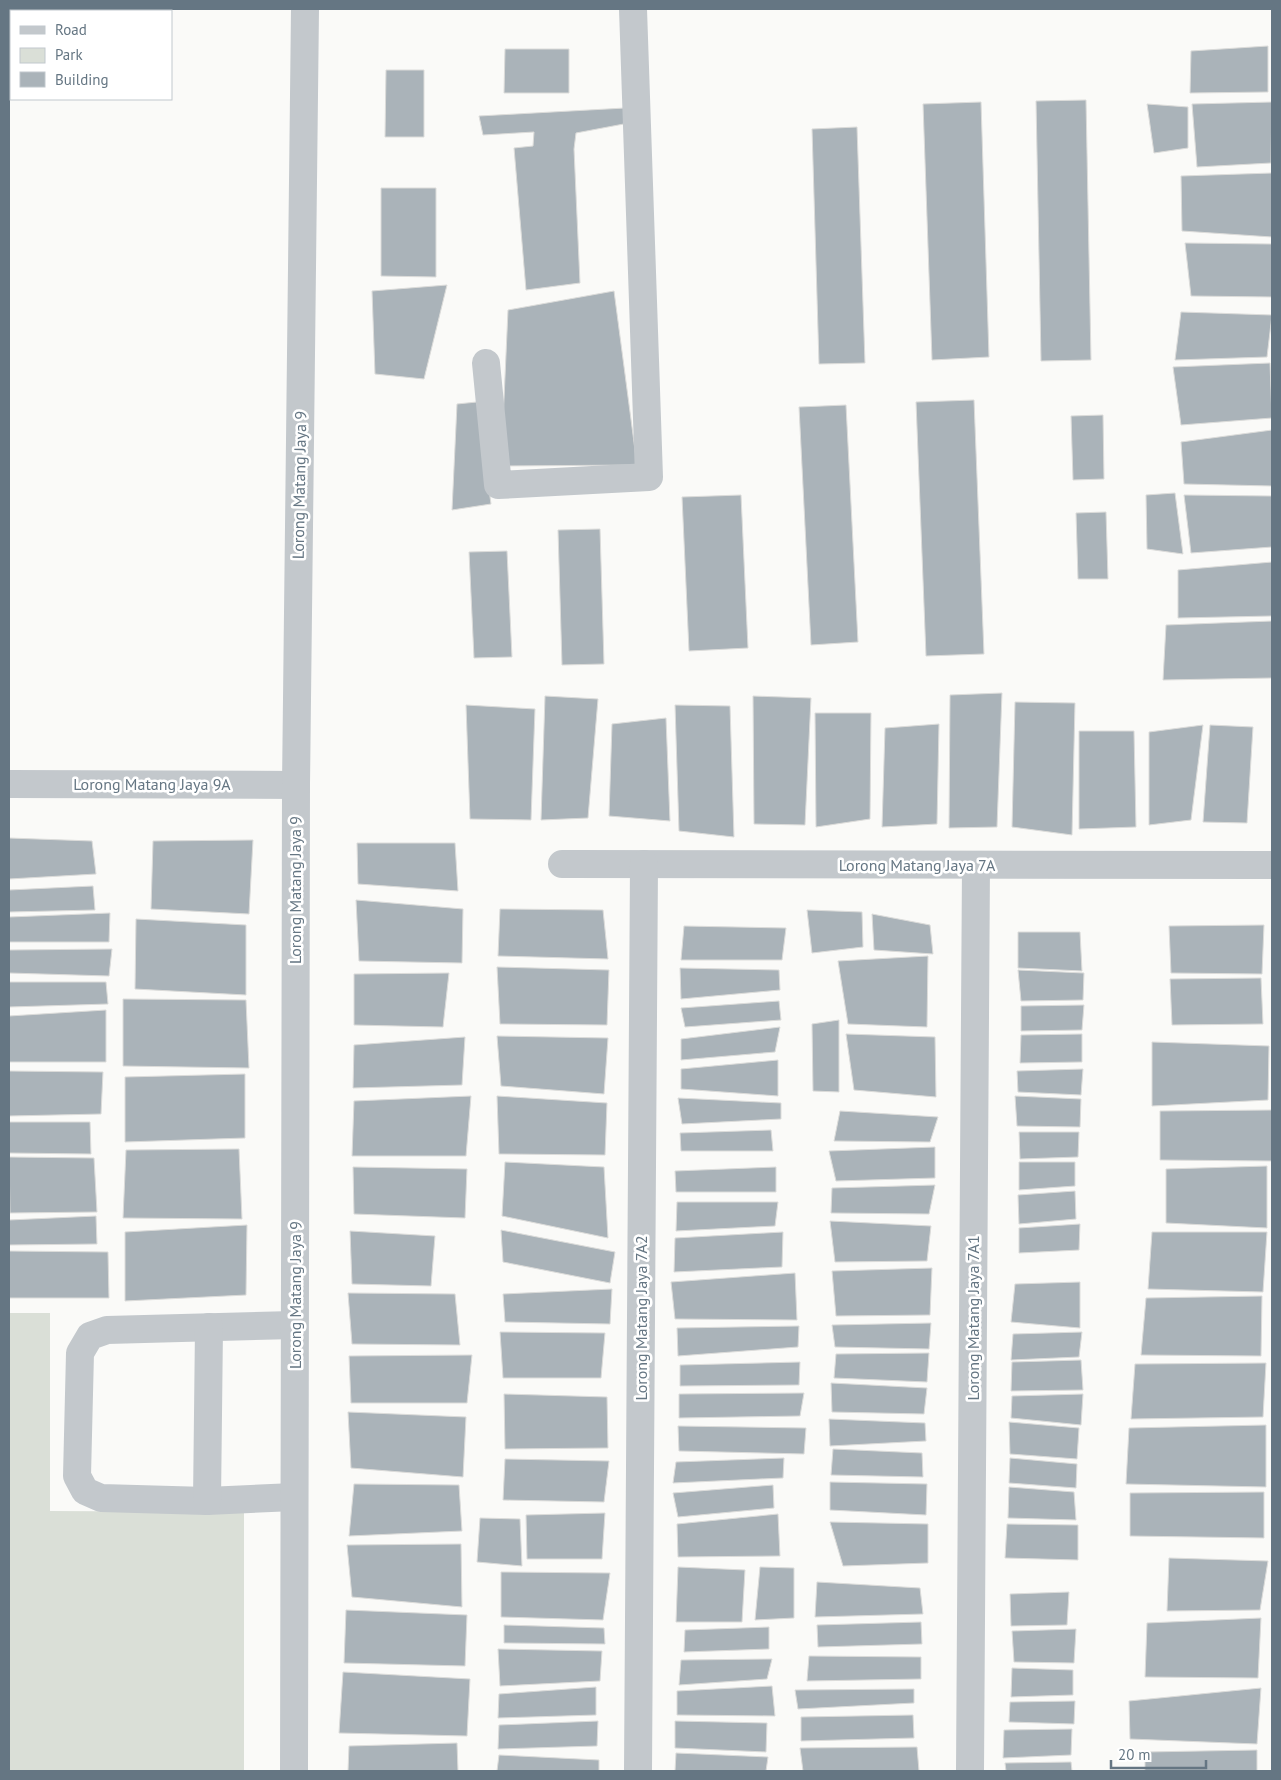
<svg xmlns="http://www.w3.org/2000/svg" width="1281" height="1780" font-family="'PT Sans',sans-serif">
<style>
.green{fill:#dadfd7}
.building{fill:#aab3b9;stroke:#dcdcda}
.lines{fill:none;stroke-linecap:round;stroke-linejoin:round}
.minor{stroke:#c3c8cc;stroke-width:28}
.labels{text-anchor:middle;stroke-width:5;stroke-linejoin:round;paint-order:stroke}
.street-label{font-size:16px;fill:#657683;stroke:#fff}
</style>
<rect width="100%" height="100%" fill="#fafaf8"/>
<polygon class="green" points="9,1313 50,1313 50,1511 244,1512 244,1771 9,1770"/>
<g class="building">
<polygon points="1268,46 1268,92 1190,93 1191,51"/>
<polygon points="505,49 569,49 569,93 504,93"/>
<polygon points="386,70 424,70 424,137 385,137"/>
<polygon points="1086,100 1091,360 1041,361 1036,101"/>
<polygon points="981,102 989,357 932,360 923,104"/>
<polygon points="1272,102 1271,163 1197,167 1192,104"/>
<polygon points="1147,104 1188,107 1188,148 1154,153"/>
<polygon points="625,108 629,123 576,133 574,149 580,283 526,290 514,148 533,146 534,132 483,135 479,116"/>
<polygon points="857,127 865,363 819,364 812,129"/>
<polygon points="1272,173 1272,237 1182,231 1181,176"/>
<polygon points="381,188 436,188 436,277 381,276"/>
<polygon points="1185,243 1272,244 1272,297 1191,296"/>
<polygon points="447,285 424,379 375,374 372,291"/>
<polygon points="614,291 637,465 501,466 508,310"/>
<polygon points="1181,312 1272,315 1267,357 1175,360"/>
<polygon points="1270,363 1272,418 1181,425 1173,367"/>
<polygon points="974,400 984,654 926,656 916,402"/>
<polygon points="477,402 491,504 452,510 457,404"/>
<polygon points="846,405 858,642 811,645 799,407"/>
<polygon points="1103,415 1104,479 1073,480 1071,416"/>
<polygon points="1272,430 1272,486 1184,484 1181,442"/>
<polygon points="1175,493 1183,554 1147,549 1146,495"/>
<polygon points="741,495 748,648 689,651 682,497"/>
<polygon points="1184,495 1272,496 1272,547 1191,553"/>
<polygon points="1106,512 1108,579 1078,579 1076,513"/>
<polygon points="600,529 604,664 562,665 558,530"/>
<polygon points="507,551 512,657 474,658 469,552"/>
<polygon points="1272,562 1272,616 1178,618 1178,570"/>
<polygon points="1272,621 1272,678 1163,680 1166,625"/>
<polygon points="1002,693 997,827 949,828 950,695"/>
<polygon points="545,696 598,699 588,818 541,820"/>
<polygon points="753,696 811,698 805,825 754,824"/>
<polygon points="1015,702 1075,703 1072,835 1012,827"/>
<polygon points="466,705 535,709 531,820 470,819"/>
<polygon points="675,705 730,706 734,837 679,831"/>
<polygon points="815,713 871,713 870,819 816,827"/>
<polygon points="666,718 670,821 609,816 612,724"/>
<polygon points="939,724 937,824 882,827 885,728"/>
<polygon points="1203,725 1191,820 1149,825 1149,732"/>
<polygon points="1210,725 1253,727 1247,823 1203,822"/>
<polygon points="1079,731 1134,731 1136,827 1079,829"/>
<polygon points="9,838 92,841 96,874 9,879"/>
<polygon points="253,840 249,914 151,909 153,841"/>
<polygon points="357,843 455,843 458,891 358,884"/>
<polygon points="93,886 95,910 9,912 9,890"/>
<polygon points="356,900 463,909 462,963 359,961"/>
<polygon points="500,909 603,910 608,959 498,956"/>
<polygon points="807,910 862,912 863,947 812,953"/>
<polygon points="110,913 109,942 9,942 9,917"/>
<polygon points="872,914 930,925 933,954 874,950"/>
<polygon points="136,919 246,925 246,995 135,989"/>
<polygon points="1264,925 1262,974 1171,973 1169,926"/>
<polygon points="684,926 786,928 782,960 681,960"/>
<polygon points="1018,932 1080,932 1082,971 1018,968"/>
<polygon points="112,949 109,976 9,973 9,950"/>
<polygon points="928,956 927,1027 848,1024 838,961"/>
<polygon points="497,967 609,970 607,1025 500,1024"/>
<polygon points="680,968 779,970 780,990 681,999"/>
<polygon points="1018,970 1084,973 1083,1000 1021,1001"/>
<polygon points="449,973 443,1027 354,1025 354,974"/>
<polygon points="1261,978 1263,1024 1172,1025 1170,979"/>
<polygon points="9,982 106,982 108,1004 9,1007"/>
<polygon points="123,999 246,1000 249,1068 123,1066"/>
<polygon points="779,1001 781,1020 685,1027 681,1008"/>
<polygon points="1084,1005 1082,1030 1021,1031 1021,1006"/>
<polygon points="106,1010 106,1062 9,1062 9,1016"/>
<polygon points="839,1020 839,1092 813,1091 812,1024"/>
<polygon points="780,1027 775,1052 681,1060 681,1039"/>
<polygon points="846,1034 935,1037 936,1097 854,1090"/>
<polygon points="1082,1034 1082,1062 1020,1063 1021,1035"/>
<polygon points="497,1036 608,1038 604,1094 501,1086"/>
<polygon points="465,1037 462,1085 353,1088 354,1045"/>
<polygon points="1152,1042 1269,1046 1268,1100 1152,1106"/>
<polygon points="778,1060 778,1096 681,1089 681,1069"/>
<polygon points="1083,1069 1081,1095 1018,1092 1017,1071"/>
<polygon points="9,1071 103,1072 101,1114 9,1116"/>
<polygon points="245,1074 245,1138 125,1142 125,1077"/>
<polygon points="471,1096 466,1156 352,1156 354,1101"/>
<polygon points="497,1096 607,1103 605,1155 499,1154"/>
<polygon points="1015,1096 1081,1099 1080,1127 1017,1126"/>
<polygon points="678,1098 781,1103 781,1119 682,1124"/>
<polygon points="1272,1110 1272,1161 1160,1160 1160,1111"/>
<polygon points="840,1111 938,1117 930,1142 834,1141"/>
<polygon points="9,1122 90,1122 91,1154 9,1153"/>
<polygon points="771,1130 773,1151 681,1151 680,1133"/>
<polygon points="1019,1132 1079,1132 1078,1157 1020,1159"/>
<polygon points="935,1147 935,1178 836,1181 829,1151"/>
<polygon points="239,1149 242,1219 123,1218 126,1150"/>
<polygon points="9,1157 94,1158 97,1212 10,1213"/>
<polygon points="505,1162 604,1167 608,1238 502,1216"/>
<polygon points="1019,1162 1075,1162 1075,1186 1019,1190"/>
<polygon points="1267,1166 1267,1228 1166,1223 1166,1169"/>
<polygon points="353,1167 467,1169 465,1218 354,1214"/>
<polygon points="776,1167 776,1192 676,1192 675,1171"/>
<polygon points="935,1185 929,1214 831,1213 832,1188"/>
<polygon points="1075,1191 1076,1219 1019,1224 1018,1195"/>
<polygon points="677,1202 778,1202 775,1226 676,1231"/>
<polygon points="96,1216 97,1244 9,1245 9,1220"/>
<polygon points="830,1221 931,1226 927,1261 835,1262"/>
<polygon points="1080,1224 1079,1250 1019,1253 1019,1228"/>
<polygon points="247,1225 246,1295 125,1301 125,1232"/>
<polygon points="501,1230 615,1252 610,1283 503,1262"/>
<polygon points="350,1231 435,1236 431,1286 352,1284"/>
<polygon points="783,1232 782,1267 674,1272 675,1238"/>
<polygon points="1152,1232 1267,1232 1263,1292 1148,1289"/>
<polygon points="9,1251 108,1252 109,1298 9,1298"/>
<polygon points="932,1268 930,1315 836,1316 832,1271"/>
<polygon points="795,1273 797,1320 675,1319 671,1282"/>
<polygon points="1080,1282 1080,1328 1011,1322 1015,1284"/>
<polygon points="612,1289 610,1324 505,1322 503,1294"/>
<polygon points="348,1293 455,1294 460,1345 352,1344"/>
<polygon points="1262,1296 1261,1356 1141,1355 1146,1298"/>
<polygon points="931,1323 929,1349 835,1347 832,1325"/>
<polygon points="799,1326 798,1347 678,1356 677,1328"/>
<polygon points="500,1332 605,1333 601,1378 503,1378"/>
<polygon points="1082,1332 1079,1357 1011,1360 1013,1334"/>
<polygon points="929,1353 927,1382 834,1378 836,1354"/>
<polygon points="472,1355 467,1403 351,1403 349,1356"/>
<polygon points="1081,1360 1083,1390 1011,1391 1012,1362"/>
<polygon points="800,1362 799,1385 680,1386 680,1365"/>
<polygon points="1266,1363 1263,1417 1131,1419 1135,1364"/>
<polygon points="831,1383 927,1388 924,1414 832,1412"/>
<polygon points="804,1393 800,1416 679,1418 679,1394"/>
<polygon points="504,1394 607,1397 608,1448 505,1449"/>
<polygon points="1083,1394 1081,1425 1011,1418 1012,1396"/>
<polygon points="348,1412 466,1417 463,1477 351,1468"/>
<polygon points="829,1419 925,1423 926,1441 830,1446"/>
<polygon points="1009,1422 1079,1428 1077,1459 1010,1454"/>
<polygon points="1266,1425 1266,1487 1126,1484 1129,1428"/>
<polygon points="678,1426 806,1428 804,1454 679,1451"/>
<polygon points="833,1449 922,1453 923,1477 831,1475"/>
<polygon points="784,1458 783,1478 673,1483 676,1462"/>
<polygon points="1010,1458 1077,1464 1076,1488 1009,1483"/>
<polygon points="505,1459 609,1461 604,1502 503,1500"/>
<polygon points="830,1482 927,1484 926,1515 830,1510"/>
<polygon points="354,1484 459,1485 462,1531 349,1536"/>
<polygon points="773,1485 774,1508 678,1517 673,1493"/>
<polygon points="1009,1487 1074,1492 1076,1520 1008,1518"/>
<polygon points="1264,1492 1264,1538 1130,1536 1130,1493"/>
<polygon points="605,1513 602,1559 527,1559 526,1515"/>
<polygon points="778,1514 780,1556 678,1557 677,1524"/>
<polygon points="480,1518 520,1519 522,1566 477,1562"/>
<polygon points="830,1522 928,1524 928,1563 843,1566"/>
<polygon points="1007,1524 1078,1525 1078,1560 1005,1558"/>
<polygon points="461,1544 462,1607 352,1597 347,1545"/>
<polygon points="1169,1558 1268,1561 1260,1610 1167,1611"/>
<polygon points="678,1567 745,1570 742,1622 676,1622"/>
<polygon points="760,1567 794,1568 794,1618 755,1620"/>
<polygon points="501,1572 610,1573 603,1620 501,1617"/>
<polygon points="817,1582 920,1588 923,1614 815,1617"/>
<polygon points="1069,1592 1067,1625 1011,1626 1010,1594"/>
<polygon points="346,1610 467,1615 465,1666 344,1663"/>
<polygon points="1261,1618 1258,1678 1145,1677 1147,1623"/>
<polygon points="921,1622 922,1644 818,1647 817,1625"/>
<polygon points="504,1625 604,1628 605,1644 504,1643"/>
<polygon points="769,1627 769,1649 684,1652 685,1630"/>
<polygon points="1076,1629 1074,1663 1014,1662 1012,1631"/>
<polygon points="498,1649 602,1651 600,1681 500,1686"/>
<polygon points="809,1656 921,1657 921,1679 807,1681"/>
<polygon points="772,1659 767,1679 679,1685 681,1660"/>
<polygon points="1012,1668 1073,1670 1073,1695 1011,1697"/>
<polygon points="343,1672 470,1679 467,1736 339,1733"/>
<polygon points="772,1686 775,1716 677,1715 677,1691"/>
<polygon points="596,1687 596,1715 498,1718 499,1694"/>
<polygon points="1261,1688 1257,1744 1130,1739 1129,1701"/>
<polygon points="914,1689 914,1703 798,1709 795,1690"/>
<polygon points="1075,1701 1074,1724 1009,1722 1010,1702"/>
<polygon points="913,1715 914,1738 801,1741 801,1717"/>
<polygon points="598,1721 597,1746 498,1749 499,1725"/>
<polygon points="675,1721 767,1723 766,1752 675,1748"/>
<polygon points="1072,1729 1071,1755 1003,1758 1004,1730"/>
<polygon points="457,1743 458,1771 348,1771 349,1746"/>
<polygon points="917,1747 919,1771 803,1771 800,1748"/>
<polygon points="1257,1750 1257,1771 1145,1771 1145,1752"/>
<polygon points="676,1753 768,1757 766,1771 675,1771"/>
<polygon points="499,1755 599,1760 599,1771 497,1771"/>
<polygon points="1071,1762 1072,1771 1006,1771 1005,1763"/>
</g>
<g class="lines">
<g class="minor">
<polyline points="486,363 498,485 649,477 633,9"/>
<polyline points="9,784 296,785"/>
<polyline points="562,864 1272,865"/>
<polyline points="294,1497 207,1501 101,1498 85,1491 77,1476 80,1353 90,1336 107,1330 294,1325"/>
<polyline points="207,1501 209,1327"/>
<polyline points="294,1771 296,785 305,9"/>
<polyline points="638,1771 644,864"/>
<polyline points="970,1771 976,865"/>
</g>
</g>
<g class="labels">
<g class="street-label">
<text transform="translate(299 485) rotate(-89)" y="6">Lorong Matang Jaya 9</text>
<text x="152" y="790">Lorong Matang Jaya 9A</text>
<text x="917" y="871">Lorong Matang Jaya 7A</text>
<text transform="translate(295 890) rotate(-90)" y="6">Lorong Matang Jaya 9</text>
<text transform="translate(295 1295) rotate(-90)" y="6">Lorong Matang Jaya 9</text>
<text transform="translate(641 1318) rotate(-90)" y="6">Lorong Matang Jaya 7A2</text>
<text transform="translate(973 1318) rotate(-90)" y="6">Lorong Matang Jaya 7A1</text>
</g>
</g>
<rect width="1281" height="1780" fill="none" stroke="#657683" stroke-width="20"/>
<rect x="10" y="10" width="162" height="90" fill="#ffffff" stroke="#c1c8cd"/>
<rect x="20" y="26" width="25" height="8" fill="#c3c8cc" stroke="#c1c8cd"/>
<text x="55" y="35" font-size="15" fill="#657683">Road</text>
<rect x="20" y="48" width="25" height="15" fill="#dadfd7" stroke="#c1c8cd"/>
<text x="55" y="60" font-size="15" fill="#657683">Park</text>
<rect x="20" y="72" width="25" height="15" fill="#aab3b9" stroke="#c1c8cd"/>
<text x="55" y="85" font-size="15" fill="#657683">Building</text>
<path d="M1111 1760v8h95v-8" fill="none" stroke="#657683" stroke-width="2.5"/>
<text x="1118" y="1760" font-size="15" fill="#657683" stroke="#ffffff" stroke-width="4" paint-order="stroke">20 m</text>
</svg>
